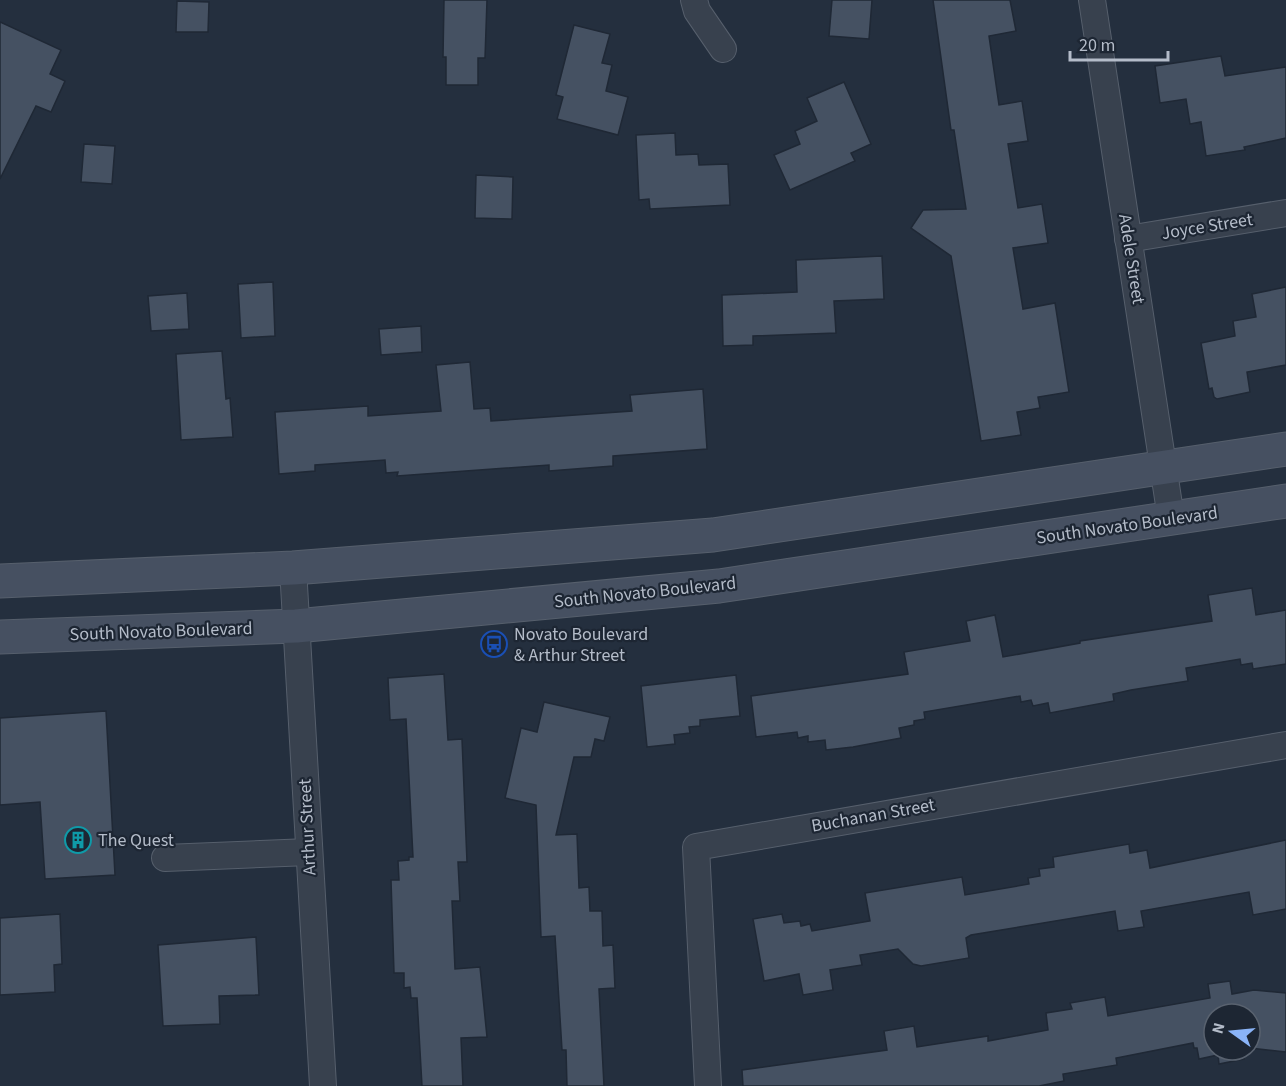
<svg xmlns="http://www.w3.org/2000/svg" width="1286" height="1086" font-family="'Source Sans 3',sans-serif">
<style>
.building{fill:#455162;stroke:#1f2835;stroke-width:1.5}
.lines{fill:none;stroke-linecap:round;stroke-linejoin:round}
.minor-casing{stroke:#565f6c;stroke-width:28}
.secondary-casing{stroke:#565f6c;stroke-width:35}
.minor{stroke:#38414e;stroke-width:26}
.secondary{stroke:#465061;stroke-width:33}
.labels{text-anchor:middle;stroke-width:4.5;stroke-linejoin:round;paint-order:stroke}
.street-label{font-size:18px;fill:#b4bcc9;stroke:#1d2633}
.poi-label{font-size:18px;fill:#b4bcc9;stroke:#1d2633;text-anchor:start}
</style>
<rect width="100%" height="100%" fill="#242f3e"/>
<g class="building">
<polygon points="444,0 487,0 485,58 478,58 478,85 446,85 446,57 443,57"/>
<polygon points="832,0 872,0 869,39 829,36"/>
<polygon points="933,0 1010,0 1016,31 989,36 999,105 1022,101 1028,141 1008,144 1018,208 1042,204 1048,243 1013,248 1023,309 1055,303 1069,392 1038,397 1040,408 1017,412 1021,435 981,441 951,256 911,228 923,210 966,209 954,130 951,130"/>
<polygon points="177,1 209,2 208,32 176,32"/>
<polygon points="0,22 61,50 50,74 65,81 51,112 36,106 0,179"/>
<polygon points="574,25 610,34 602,63 612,65 606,91 628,97 618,135 557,119 563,97 556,95"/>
<polygon points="1221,56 1225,76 1286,67 1286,138 1244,147 1245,150 1206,156 1201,122 1190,124 1186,99 1160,103 1155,66"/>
<polygon points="844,82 871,144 851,153 855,161 790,190 774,155 800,144 795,131 817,121 807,98"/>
<polygon points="675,133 676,155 698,154 699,165 728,164 730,205 650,209 649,199 639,200 636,135"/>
<polygon points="84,144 115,146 112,184 81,182"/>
<polygon points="476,175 513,177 512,219 475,218"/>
<polygon points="882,256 884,299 834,301 836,333 753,336 753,345 723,346 722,295 797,292 796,260"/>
<polygon points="273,282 275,336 241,338 238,284"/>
<polygon points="1286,287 1286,365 1247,372 1250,392 1217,399 1214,397 1212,388 1209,389 1201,343 1235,336 1233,321 1256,317 1252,294"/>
<polygon points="187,293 189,329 151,331 148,296"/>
<polygon points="421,326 422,352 381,355 379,329"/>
<polygon points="222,351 226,399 230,398 233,437 181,440 176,354"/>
<polygon points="470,362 474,409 490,408 491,421 632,411 630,395 703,389 707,449 613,456 613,466 549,471 549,465 397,476 398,472 386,473 385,460 315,465 315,471 279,474 275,412 368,406 368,416 441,411 436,365"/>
<polygon points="1252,588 1256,615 1286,610 1286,664 1253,669 1252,663 1241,665 1240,659 1186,668 1188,681 1131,690 1113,694 1114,701 1050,713 1048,703 1033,706 1031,700 1021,702 1020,696 924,712 925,719 914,721 914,725 899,728 901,738 853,747 826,750 825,740 808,742 808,736 798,738 797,732 756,737 751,696 908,674 904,652 970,641 966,621 995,615 1003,657 1080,643 1080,641 1212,621 1208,595"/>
<polygon points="444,674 448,740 462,739 467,862 458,862 460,901 452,901 455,969 480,967 487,1037 461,1038 463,1086 422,1086 417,998 411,998 410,987 404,988 404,973 394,973 391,880 399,880 398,861 409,860 409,857 413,857 406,719 390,720 388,678"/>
<polygon points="736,675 740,716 700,720 700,726 689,727 690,733 674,735 675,744 647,747 641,686"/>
<polygon points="544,702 610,717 604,741 595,739 591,757 574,757 556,835 577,834 579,888 589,887 590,911 602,911 603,946 613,945 615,988 599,989 604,1086 567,1086 566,1050 562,1050 555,936 541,937 536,805 505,798 521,728 537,732"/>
<polygon points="106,711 115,875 45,879 40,802 0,805 0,718"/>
<polygon points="1286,840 1286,909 1253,915 1249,892 1141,911 1144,927 1118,931 1115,911 971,935 966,938 969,958 921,966 913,964 898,949 860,955 862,965 830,970 833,990 803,995 799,974 764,981 753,919 782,914 784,923 800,921 801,926 810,924 812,931 870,921 865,893 962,877 965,895 1029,884 1028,878 1040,876 1039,869 1054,867 1053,857 1129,844 1130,853 1147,850 1150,868"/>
<polygon points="60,914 62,964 54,965 55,992 0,995 0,918"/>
<polygon points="256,937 259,995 219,996 220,1024 163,1026 158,945"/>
<polygon points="1230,981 1232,994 1254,990 1286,993 1286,1052 1250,1048 1250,1014 1214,1014 1214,1050 1242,1050 1244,1059 1219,1064 1218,1055 1199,1059 1197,1048 1194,1048 1193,1043 1116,1058 1117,1065 1063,1074 1064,1081 1039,1086 743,1086 742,1070 887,1050 884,1031 914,1026 917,1047 988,1036 988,1041 1048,1030 1046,1013 1072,1009 1070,1003 1105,997 1108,1016 1210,998 1208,984"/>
</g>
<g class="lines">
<defs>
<g id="minor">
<polyline points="694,0 697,11 723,49"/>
<polyline points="1092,0 1171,518"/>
<polyline points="1128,239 1286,213"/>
<polyline points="293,568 323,1086"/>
<polyline points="165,858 309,852"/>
<polyline points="708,1086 696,847 1286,745"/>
</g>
<g id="secondary">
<polyline points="0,581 293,568 713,535 1286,449"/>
<polyline points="0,637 296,626 719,586 1286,501"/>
</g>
</defs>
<use href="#minor" class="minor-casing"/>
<use href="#secondary" class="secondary-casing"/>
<use href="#minor" class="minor"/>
<use href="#secondary" class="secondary"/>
</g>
<defs>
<symbol id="bus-ring" viewBox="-11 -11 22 22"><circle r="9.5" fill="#1d2633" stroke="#1a4fb4" stroke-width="1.5"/><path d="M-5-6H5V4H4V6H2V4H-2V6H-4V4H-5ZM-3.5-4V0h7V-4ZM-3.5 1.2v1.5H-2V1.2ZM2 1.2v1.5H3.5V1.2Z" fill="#1a4fb4"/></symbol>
<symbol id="building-ring" viewBox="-11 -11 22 22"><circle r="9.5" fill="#1d2633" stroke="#0f9aa8" stroke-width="1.5"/><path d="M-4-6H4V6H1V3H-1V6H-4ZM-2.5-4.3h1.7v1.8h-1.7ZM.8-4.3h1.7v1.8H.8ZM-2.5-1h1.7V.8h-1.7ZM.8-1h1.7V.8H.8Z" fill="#0f9aa8"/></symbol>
</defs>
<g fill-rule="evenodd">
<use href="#bus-ring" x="479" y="629" width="30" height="30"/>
<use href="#building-ring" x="63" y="825" width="30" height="30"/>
</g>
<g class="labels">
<g class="street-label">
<text transform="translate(1207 226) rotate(-9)" y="6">Joyce Street</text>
<text transform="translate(1132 259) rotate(81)" y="6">Adele Street</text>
<text transform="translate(1127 525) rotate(-8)" y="6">South Novato Boulevard</text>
<text transform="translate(645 592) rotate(-6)" y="6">South Novato Boulevard</text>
<text transform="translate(161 631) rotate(-2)" y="6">South Novato Boulevard</text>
<text transform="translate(873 815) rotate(-10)" y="6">Buchanan Street</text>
<text transform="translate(307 827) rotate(-93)" y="6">Arthur Street</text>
</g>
<g class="poi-label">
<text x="514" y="640">Novato Boulevard<tspan x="514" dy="21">&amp; Arthur Street</tspan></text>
<text x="98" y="846">The Quest</text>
</g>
</g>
<g transform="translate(1232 1032) rotate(285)"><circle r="28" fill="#1d2633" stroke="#59626f" stroke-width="1.5"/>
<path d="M0-4.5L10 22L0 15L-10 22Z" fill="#8ab4f8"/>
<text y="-9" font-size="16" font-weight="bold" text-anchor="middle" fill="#b4bcc9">N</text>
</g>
<path d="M1070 51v9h98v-9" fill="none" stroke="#b4bcc9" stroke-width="3"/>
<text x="1079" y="51" font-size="18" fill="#b4bcc9" stroke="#1d2633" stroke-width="4.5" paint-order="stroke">20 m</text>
</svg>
